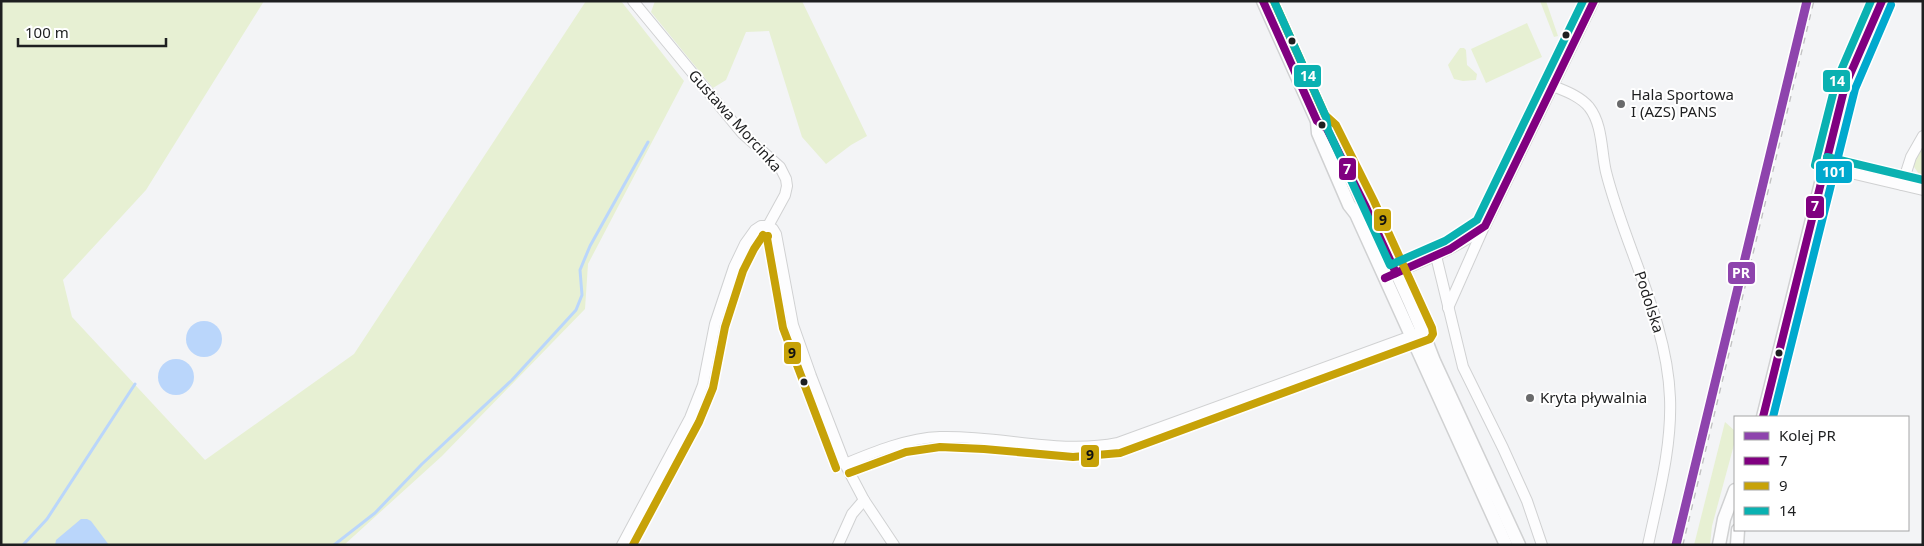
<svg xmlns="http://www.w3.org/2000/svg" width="1924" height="546" font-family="'Noto Sans',sans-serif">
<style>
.green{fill:#e7f0d3}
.water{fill:#bad6fb}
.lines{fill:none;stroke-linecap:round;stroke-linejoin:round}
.stream{stroke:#bad6fb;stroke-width:3}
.minor-casing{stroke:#d0d1d2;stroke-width:12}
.major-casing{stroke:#d0d1d2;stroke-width:15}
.minor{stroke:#fdfdfe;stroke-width:10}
.major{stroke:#fdfdfe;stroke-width:12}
.rail{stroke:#c0c0c1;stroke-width:3;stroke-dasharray:6 6;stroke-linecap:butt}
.bus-1-casing{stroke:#fff;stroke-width:11}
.bus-2-casing{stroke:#fff;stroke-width:11}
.bus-3-casing{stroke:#fff;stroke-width:11}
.bus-4-casing{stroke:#fff;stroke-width:11}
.bus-1{stroke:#800080;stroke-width:8}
.bus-2{stroke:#c7a208;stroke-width:8}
.bus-3{stroke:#0ab1b1;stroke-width:8}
.bus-4{stroke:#00a9ce;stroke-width:8}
.rail-1-casing{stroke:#fff;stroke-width:12}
.rail-1{stroke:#8e44ad;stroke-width:9}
.bus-dot{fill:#1e1f20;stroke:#fff;stroke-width:2}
.poi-dot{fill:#696a6b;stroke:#fff;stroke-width:2}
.labels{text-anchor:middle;stroke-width:4;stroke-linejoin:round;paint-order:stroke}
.poi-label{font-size:15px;fill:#1e1f20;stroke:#fff;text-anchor:start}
.street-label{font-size:15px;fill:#1e1f20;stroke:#fff}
.line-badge{stroke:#fff;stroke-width:2}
.badge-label{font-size:14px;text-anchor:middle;font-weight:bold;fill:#fff}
.pale-badge-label{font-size:14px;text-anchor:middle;font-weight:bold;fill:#111}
</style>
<rect width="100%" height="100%" fill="#f3f4f6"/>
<g class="green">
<polygon points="1,1 264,1 146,190 63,280 72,317 205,460 354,354 586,1 621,1 684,81 588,264 585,309 442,456 344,545 1,545"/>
<polygon points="655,1 802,1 867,136 851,145 826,164 802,137 769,31 746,32 726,80 713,88 651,12"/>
<polygon points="1540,1 1546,1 1558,36 1554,37"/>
<polygon points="1527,23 1542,57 1486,83 1471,49"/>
<polygon points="1460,48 1464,48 1466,50 1467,65 1477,74 1476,80 1463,81 1454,79 1448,65"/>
<polygon points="1923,142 1923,176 1919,174 1912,164"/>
<polygon points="1725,422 1735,431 1735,441 1712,526 1710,545 1694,545"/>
</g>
<g class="water">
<circle cx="204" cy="339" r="18"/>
<circle cx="176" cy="377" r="18"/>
<polygon points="81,519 87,519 91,521 109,545 55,545 56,540"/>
</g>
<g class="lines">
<g class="stream">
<polyline points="23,545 47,519 135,384"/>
<polyline points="334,545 375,513 422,464 512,380 576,310 582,295 580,270 590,246 648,142"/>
</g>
<defs>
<g id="minor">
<polyline points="633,1 742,133 780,167 786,179 787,186 785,195 768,226"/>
<path d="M1553,86C1565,91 1580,96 1589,107C1603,125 1601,151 1606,172C1625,248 1667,319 1670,398C1672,448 1658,497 1648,545"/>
<polyline points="1825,167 1923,190"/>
<polyline points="1902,185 1911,157 1923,136"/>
<polyline points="768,226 773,229 776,234 793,325 811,376 845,464 864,500 894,545"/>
<polyline points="1436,256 1463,367 1503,448 1527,501 1542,545"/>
<path d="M1391,275C1422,261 1458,249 1485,226L1594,1"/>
<polyline points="1448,308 1483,229"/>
<path d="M845,464C874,452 908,438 940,437C1000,435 1059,455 1118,443L1417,334"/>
<polyline points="622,545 690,418 703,385 715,324 734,267 745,244 755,230 761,226 768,226"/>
<polyline points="838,545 852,514 864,500"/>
</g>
<g id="major">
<polyline points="1263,1 1317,121 1318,133 1349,205 1356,214 1506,545"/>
<path d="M1317,121L1327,129C1363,206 1404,281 1434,361L1519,545"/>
<polyline points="1763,417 1845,86 1859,51 1882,1"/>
<polyline points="1719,545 1724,519 1735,490"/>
<polyline points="1737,545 1738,530"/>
</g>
</defs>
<use href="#minor" class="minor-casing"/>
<use href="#major" class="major-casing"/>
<use href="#minor" class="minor"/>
<use href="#major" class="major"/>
<polyline class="rail" points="1682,545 1813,1"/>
<defs>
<g id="bus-1">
<polyline points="1263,1 1317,121 1327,129 1365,205 1396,273"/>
<polyline points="1385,278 1450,249 1485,226 1594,1"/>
<polyline points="1763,417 1845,86 1882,1"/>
</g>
<g id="bus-2">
<polyline points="763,235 767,238 783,328 836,468"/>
<polyline points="849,473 906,452 940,447 984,449 1073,457 1120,453 1430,339 1433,334 1432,328 1374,201 1336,125 1325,115 1274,1"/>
<polyline points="633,545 699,422 713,388 725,327 743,271 754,249 762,237 768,236"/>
</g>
<g id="bus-3">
<polyline points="1274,1 1326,117 1328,130 1390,265 1445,241 1477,220 1583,1"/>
<polyline points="1827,157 1923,180"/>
<polyline points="1815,165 1836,82 1871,1"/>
</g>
<polyline id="bus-4" points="1773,417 1855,89 1891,5"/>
</defs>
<use href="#bus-1" class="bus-1-casing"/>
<use href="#bus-2" class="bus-2-casing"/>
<use href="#bus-3" class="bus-3-casing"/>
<use href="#bus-4" class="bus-4-casing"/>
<use href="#bus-1" class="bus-1"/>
<use href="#bus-2" class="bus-2"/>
<use href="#bus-3" class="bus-3"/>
<use href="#bus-4" class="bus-4"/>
<defs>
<polyline id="rail-1" points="1676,545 1807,1"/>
</defs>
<use href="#rail-1" class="rail-1-casing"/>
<use href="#rail-1" class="rail-1"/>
</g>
<g class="bus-dot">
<circle cx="1566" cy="35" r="4.5"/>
<circle cx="1292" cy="41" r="4.5"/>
<circle cx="1322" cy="125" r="4.5"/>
<circle cx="1779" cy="353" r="4.5"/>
<circle cx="804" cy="382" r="4.5"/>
</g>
<g class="poi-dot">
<circle cx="1621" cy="104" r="5"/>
<circle cx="1530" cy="398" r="5"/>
</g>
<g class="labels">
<g class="poi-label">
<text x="1631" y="100">Hala Sportowa<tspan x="1631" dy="17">I (AZS) PANS</tspan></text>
<text x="1540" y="403">Kryta pływalnia</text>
</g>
<g class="street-label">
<text transform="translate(735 121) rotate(48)" y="5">Gustawa Morcinka</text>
<text transform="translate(1649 302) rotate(72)" y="5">Podolska</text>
</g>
</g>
<g class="line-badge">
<rect x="1293" y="64" width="29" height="24" rx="5" fill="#0ab1b1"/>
<rect x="1822" y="69" width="29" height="24" rx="5" fill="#0ab1b1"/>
<rect x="1338" y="157" width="19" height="24" rx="5" fill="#800080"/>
<rect x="1815" y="160" width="38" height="24" rx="5" fill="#00a9ce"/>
<rect x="1805" y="195" width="20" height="24" rx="5" fill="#800080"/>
<rect x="1373" y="208" width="19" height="24" rx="5" fill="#c7a208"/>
<rect x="1727" y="261" width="29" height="24" rx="5" fill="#8e44ad"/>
<rect x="783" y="341" width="19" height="24" rx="5" fill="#c7a208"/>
<rect x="1080" y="444" width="20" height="24" rx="5" fill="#c7a208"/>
</g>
<g class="badge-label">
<text x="1308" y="81">14</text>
<text x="1837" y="86">14</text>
<text x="1347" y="174">7</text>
<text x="1834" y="177">101</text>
<text x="1815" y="211">7</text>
<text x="1741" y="278">PR</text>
</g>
<g class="pale-badge-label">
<text x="1383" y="225">9</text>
<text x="792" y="358">9</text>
<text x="1090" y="460">9</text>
</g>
<rect width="1924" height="546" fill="none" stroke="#1e1f20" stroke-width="5"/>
<rect x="1734" y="416" width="175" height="115" fill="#ffffff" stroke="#a5a5a6"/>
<rect x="1744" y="432" width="25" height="8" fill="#8e44ad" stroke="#a5a5a6"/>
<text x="1779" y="441" font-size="15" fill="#1e1f20">Kolej PR</text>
<rect x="1744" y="457" width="25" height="8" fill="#800080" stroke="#a5a5a6"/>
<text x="1779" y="466" font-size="15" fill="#1e1f20">7</text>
<rect x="1744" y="482" width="25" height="8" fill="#c7a208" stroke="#a5a5a6"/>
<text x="1779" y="491" font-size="15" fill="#1e1f20">9</text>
<rect x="1744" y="507" width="25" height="8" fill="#0ab1b1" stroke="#a5a5a6"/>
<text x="1779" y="516" font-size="15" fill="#1e1f20">14</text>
<path d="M18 38v8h148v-8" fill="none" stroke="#1e1f20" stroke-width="2.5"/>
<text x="25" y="38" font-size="15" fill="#1e1f20" stroke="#ffffff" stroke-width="4" paint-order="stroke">100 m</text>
</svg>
